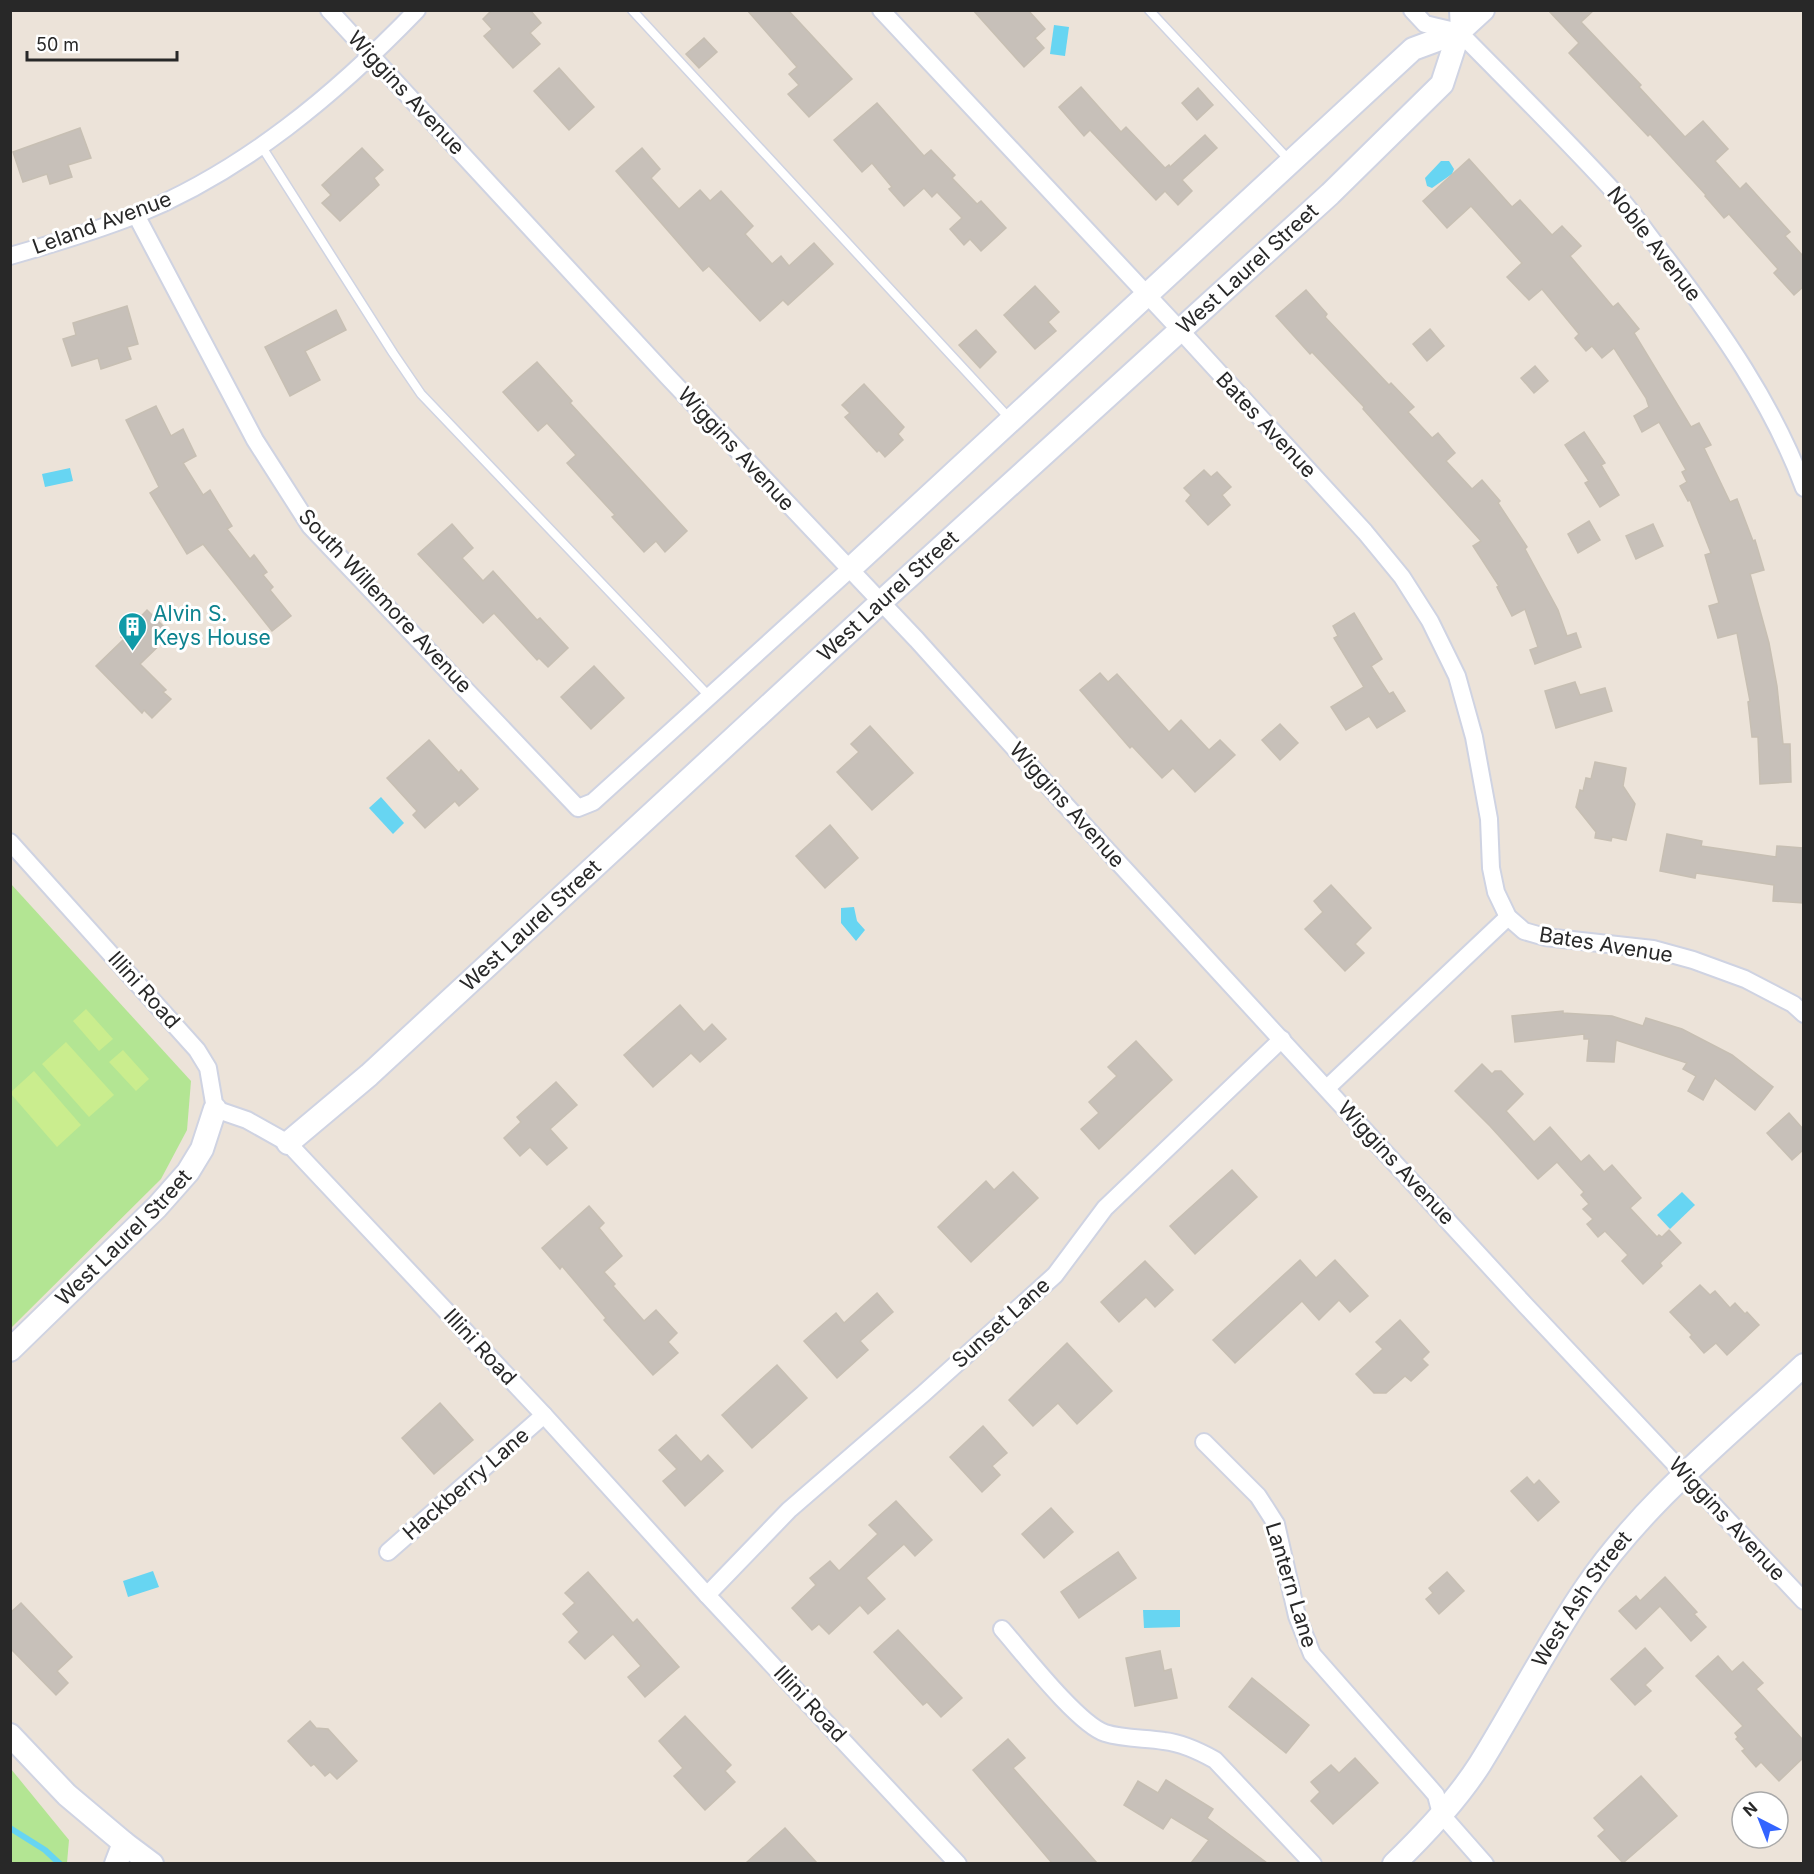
<svg xmlns="http://www.w3.org/2000/svg" width="1814" height="1874" font-family="Inter,sans-serif">
<style>
.green{fill:#b3e593}
.pitch{fill:#caed8e}
.water{fill:#67d5f2}
.lines{fill:none;stroke-linecap:round;stroke-linejoin:round}
.stream{stroke:#67d5f2;stroke-width:6}
.building{fill:#c7c0b9;stroke:#c7bfb3;stroke-width:1.5}
.lane-casing{stroke:#cfd3e2;stroke-width:11}
.street-casing{stroke:#cfd3e2;stroke-width:20}
.secondary-casing{stroke:#cfd3e2;stroke-width:26}
.lane{stroke:#fff;stroke-width:8}
.street{stroke:#fff;stroke-width:16}
.secondary{stroke:#fff;stroke-width:22}
.labels{text-anchor:middle;stroke-width:6;stroke-linejoin:round;paint-order:stroke}
.street-label{font-size:21px;fill:#282828;stroke:#fff}
.culture-label{font-size:21px;fill:#0d838f;stroke:#fff;text-anchor:start}
</style>
<rect width="100%" height="100%" fill="#ece3d9"/>
<g class="green">
<polygon points="11,884 191,1081 187,1130 161,1179 11,1328"/>
<polygon points="11,1769 69,1840 67,1863 11,1863"/>
</g>
<g class="pitch">
<polygon points="86,1009 113,1039 99,1051 73,1021"/>
<polygon points="66,1042 114,1095 89,1117 42,1064"/>
<polygon points="123,1050 149,1079 136,1091 109,1062"/>
<polygon points="34,1071 81,1125 57,1147 11,1094 11,1092"/>
</g>
<g class="water">
<polygon points="1054,25 1069,27 1065,56 1050,54"/>
<polygon points="1441,161 1449,161 1454,169 1452,174 1432,188 1427,186 1425,178"/>
<polygon points="70,468 73,481 45,487 42,474"/>
<polygon points="381,797 404,823 393,834 369,808"/>
<polygon points="854,907 857,921 865,930 856,941 841,923 841,908"/>
<polygon points="1682,1192 1695,1205 1670,1229 1657,1215"/>
<polygon points="153,1571 159,1587 128,1597 123,1581"/>
<polygon points="1143,1610 1180,1610 1180,1627 1144,1628"/>
</g>
<g class="lines">
<polyline class="stream" points="10,1828 45,1850 60,1864"/>
</g>
<g class="building">
<polygon points="492,10 530,10 541,23 530,33 540,44 513,68 484,36 492,29 483,19"/>
<polygon points="747,10 788,10 852,79 809,117 788,94 799,85 789,74 797,67"/>
<polygon points="973,10 1028,10 1045,29 1035,38 1044,48 1024,67"/>
<polygon points="1548,10 1594,10 1581,22 1641,85 1639,87 1685,137 1703,121 1728,149 1715,161 1740,189 1746,183 1790,232 1785,236 1803,256 1803,287 1794,295 1774,273 1778,269 1729,214 1724,218 1705,196 1706,195 1650,134 1648,136 1569,53 1579,43"/>
<polygon points="704,38 717,52 699,68 686,54"/>
<polygon points="559,68 594,107 569,130 534,91"/>
<polygon points="1081,87 1121,132 1126,127 1165,168 1169,165 1170,167 1205,135 1217,148 1182,180 1192,191 1178,205 1165,191 1156,200 1090,130 1084,136 1059,107"/>
<polygon points="1198,88 1213,105 1197,120 1182,103"/>
<polygon points="877,103 924,156 931,150 955,175 952,178 977,204 981,201 1006,228 981,251 970,239 964,245 950,229 962,218 937,192 932,197 924,188 904,206 889,189 892,187 872,163 862,172 834,140"/>
<polygon points="80,128 91,158 68,165 72,177 50,184 47,174 23,182 13,152"/>
<polygon points="362,148 383,170 374,178 379,185 340,221 322,203 331,195 322,185"/>
<polygon points="642,148 660,169 651,178 679,209 700,190 710,201 721,191 753,226 745,234 772,264 781,256 789,266 814,243 833,264 788,305 783,300 760,321 709,266 703,271 616,171"/>
<polygon points="1469,159 1512,207 1520,200 1552,235 1562,226 1581,246 1570,256 1613,307 1618,303 1639,329 1634,333 1691,427 1699,423 1711,445 1704,448 1730,502 1737,499 1753,541 1755,540 1764,570 1750,574 1769,643 1777,686 1783,744 1790,744 1791,782 1760,784 1758,737 1752,737 1748,702 1750,701 1737,633 1718,638 1709,606 1719,603 1705,555 1711,553 1690,500 1688,501 1680,486 1687,482 1682,472 1686,470 1659,422 1642,432 1634,416 1649,407 1646,398 1614,348 1602,358 1592,346 1586,351 1575,338 1579,334 1542,289 1529,300 1507,277 1522,263 1471,206 1447,228 1423,201"/>
<polygon points="1035,286 1059,312 1048,322 1056,331 1035,349 1004,315"/>
<polygon points="1306,290 1327,314 1325,317 1389,385 1391,383 1414,407 1408,412 1432,438 1438,433 1455,453 1446,461 1472,489 1482,480 1500,501 1498,503 1527,547 1525,549 1558,610 1567,636 1576,633 1581,647 1535,664 1530,650 1538,647 1525,609 1512,616 1497,587 1499,586 1473,546 1481,541 1363,409 1364,407 1312,352 1310,354 1276,316"/>
<polygon points="127,306 138,344 127,347 131,359 101,369 98,358 72,366 63,339 76,335 73,323"/>
<polygon points="336,310 346,330 305,351 320,380 290,396 265,347"/>
<polygon points="1430,329 1444,346 1427,361 1413,344"/>
<polygon points="976,330 996,352 980,368 959,345"/>
<polygon points="537,362 572,401 570,403 687,531 665,552 656,541 644,552 612,517 615,515 567,463 576,455 547,423 538,431 503,392"/>
<polygon points="1535,366 1548,381 1534,393 1521,378"/>
<polygon points="864,384 904,427 898,434 903,440 885,457 879,450 877,452 845,417 850,413 842,405"/>
<polygon points="156,406 171,436 183,429 196,456 183,463 203,495 210,490 232,526 227,529 250,559 254,555 267,572 263,575 273,587 270,590 291,616 272,631 203,544 187,554 150,493 159,487 126,420"/>
<polygon points="1584,432 1605,463 1601,465 1619,495 1600,507 1585,483 1589,481 1565,445"/>
<polygon points="1204,470 1211,477 1217,472 1231,487 1222,495 1230,505 1208,525 1186,501 1191,495 1184,488"/>
<polygon points="1589,521 1600,540 1578,553 1568,534"/>
<polygon points="452,524 473,548 462,558 483,581 493,571 537,620 540,618 568,648 548,667 539,658 537,660 494,613 483,623 418,554"/>
<polygon points="1653,524 1663,546 1636,559 1626,536"/>
<polygon points="147,610 171,634 140,664 166,690 163,692 171,699 152,718 144,710 142,713 96,666 124,639 121,637"/>
<polygon points="1354,613 1382,659 1371,666 1389,694 1393,692 1405,711 1377,728 1369,716 1346,730 1331,707 1364,687 1334,638 1338,636 1333,626"/>
<polygon points="594,666 624,698 591,729 561,697"/>
<polygon points="1100,673 1108,682 1117,674 1169,732 1181,720 1209,750 1220,740 1235,755 1195,792 1173,768 1162,778 1132,746 1130,748 1080,690"/>
<polygon points="1575,682 1580,695 1605,688 1612,711 1556,728 1545,691"/>
<polygon points="1280,724 1298,743 1280,760 1262,740"/>
<polygon points="870,726 913,773 872,810 837,772 859,752 851,744"/>
<polygon points="429,740 459,773 461,770 478,789 459,806 455,801 425,828 413,815 417,811 387,778"/>
<polygon points="1595,762 1626,768 1623,786 1635,804 1626,840 1612,837 1611,841 1595,838 1596,832 1576,807 1580,790 1583,791 1586,778 1591,779"/>
<polygon points="830,825 858,858 825,888 796,856"/>
<polygon points="1667,834 1702,841 1701,846 1776,857 1777,846 1803,848 1803,903 1773,901 1774,885 1696,873 1695,878 1660,871"/>
<polygon points="1331,885 1371,928 1355,944 1364,953 1345,971 1305,929 1323,912 1314,901"/>
<polygon points="680,1005 704,1032 712,1024 726,1039 700,1062 691,1053 653,1087 624,1055"/>
<polygon points="1563,1011 1563,1013 1612,1016 1643,1026 1646,1018 1682,1029 1732,1055 1773,1087 1755,1110 1715,1078 1703,1100 1688,1091 1696,1076 1683,1069 1687,1063 1616,1040 1614,1062 1587,1061 1589,1039 1584,1039 1584,1034 1515,1042 1512,1016"/>
<polygon points="1136,1041 1172,1080 1099,1149 1081,1129 1099,1113 1089,1102 1117,1076 1108,1067"/>
<polygon points="1482,1064 1492,1074 1495,1071 1501,1071 1523,1094 1506,1111 1534,1142 1550,1127 1581,1162 1589,1155 1604,1172 1612,1165 1641,1198 1630,1208 1657,1237 1659,1235 1662,1237 1669,1230 1681,1243 1660,1263 1662,1266 1643,1284 1622,1261 1628,1255 1605,1231 1598,1237 1587,1224 1593,1219 1583,1209 1589,1204 1581,1195 1584,1192 1557,1162 1538,1179 1490,1126 1455,1091"/>
<polygon points="556,1082 577,1105 550,1129 567,1148 547,1165 530,1147 520,1156 504,1138 521,1122 517,1117"/>
<polygon points="1789,1113 1803,1129 1803,1150 1792,1160 1767,1133"/>
<polygon points="1232,1170 1257,1197 1195,1254 1170,1226"/>
<polygon points="1013,1172 1038,1198 971,1262 938,1227 986,1181 994,1190"/>
<polygon points="589,1206 604,1223 599,1228 622,1256 604,1272 615,1284 613,1286 644,1321 656,1310 677,1333 668,1342 678,1353 653,1375 604,1320 606,1318 562,1266 560,1269 542,1248"/>
<polygon points="1300,1260 1316,1278 1335,1260 1368,1296 1350,1312 1339,1300 1319,1320 1302,1301 1235,1363 1213,1340"/>
<polygon points="1145,1261 1173,1290 1155,1307 1146,1297 1119,1322 1101,1302"/>
<polygon points="1700,1285 1710,1295 1715,1291 1730,1308 1735,1303 1745,1314 1747,1312 1759,1325 1727,1355 1716,1343 1704,1353 1690,1337 1692,1335 1670,1312"/>
<polygon points="877,1293 893,1312 860,1341 868,1350 837,1378 804,1341 836,1313 844,1323"/>
<polygon points="1400,1320 1429,1352 1422,1359 1428,1365 1411,1381 1405,1376 1386,1393 1374,1393 1356,1374 1383,1349 1376,1342"/>
<polygon points="1067,1343 1112,1391 1077,1424 1058,1403 1033,1426 1009,1400"/>
<polygon points="777,1365 807,1398 752,1448 722,1415"/>
<polygon points="440,1403 473,1440 434,1474 402,1438"/>
<polygon points="983,1426 1007,1453 992,1466 1000,1475 982,1492 950,1457"/>
<polygon points="676,1435 701,1462 708,1455 723,1471 685,1506 663,1481 677,1469 659,1450"/>
<polygon points="1527,1477 1534,1485 1539,1480 1559,1502 1538,1521 1511,1491"/>
<polygon points="896,1501 932,1540 915,1556 904,1544 866,1578 885,1599 868,1614 860,1605 829,1634 819,1624 812,1630 792,1608 816,1585 810,1578 830,1561 839,1571 878,1534 869,1525"/>
<polygon points="1051,1508 1073,1532 1044,1558 1022,1534"/>
<polygon points="1118,1552 1136,1578 1079,1618 1061,1592"/>
<polygon points="588,1572 633,1623 637,1619 679,1667 645,1697 628,1677 641,1666 613,1634 585,1659 569,1642 579,1632 563,1614 575,1603 565,1593"/>
<polygon points="1447,1572 1464,1591 1439,1614 1426,1599 1433,1593 1429,1588"/>
<polygon points="1665,1577 1697,1612 1694,1614 1706,1627 1691,1641 1660,1606 1636,1629 1619,1611 1636,1596 1640,1601"/>
<polygon points="21,1603 72,1657 57,1671 68,1683 56,1695 10,1648 10,1613"/>
<polygon points="898,1630 962,1698 941,1717 927,1702 923,1705 874,1652"/>
<polygon points="1645,1648 1663,1668 1645,1685 1651,1691 1635,1705 1611,1679"/>
<polygon points="1160,1651 1164,1671 1171,1669 1177,1698 1135,1706 1126,1658"/>
<polygon points="1718,1656 1732,1672 1743,1662 1763,1683 1756,1689 1803,1740 1803,1758 1779,1781 1761,1762 1756,1767 1742,1751 1745,1749 1736,1739 1738,1737 1735,1733 1743,1726 1696,1676"/>
<polygon points="1252,1678 1309,1725 1286,1753 1229,1707"/>
<polygon points="685,1716 731,1765 725,1771 735,1782 705,1810 674,1776 683,1768 659,1741"/>
<polygon points="310,1721 316,1728 328,1729 357,1761 337,1779 330,1772 325,1776 314,1764 311,1766 288,1741"/>
<polygon points="1008,1739 1025,1758 1013,1768 1097,1863 1052,1863 973,1770"/>
<polygon points="1355,1758 1378,1783 1333,1824 1311,1801 1320,1792 1311,1782 1331,1765 1339,1773"/>
<polygon points="1641,1776 1677,1816 1623,1863 1598,1836 1605,1830 1594,1818"/>
<polygon points="1166,1780 1213,1809 1207,1818 1267,1863 1191,1863 1209,1840 1171,1817 1163,1829 1124,1805 1138,1781 1158,1793"/>
<polygon points="785,1828 817,1863 746,1863"/>
</g>
<g class="lines">
<defs>
<g id="lane">
<polyline points="632,10 1011,420"/>
<polyline points="1149,10 1290,161"/>
<polyline points="262,147 393,353 421,394 709,696"/>
</g>
<g id="street">
<polyline points="329,10 668,377 917,640 1060,799 1527,1307 1804,1601"/>
<polyline points="881,10 1180,330 1365,532 1402,577 1430,621 1457,676 1474,737 1489,819 1491,868 1496,892 1508,917 1524,931 1545,937 1653,949 1693,960 1745,979 1793,1004 1804,1014"/>
<path d="M1412,10L1425,24L1459,32C1512,86 1566,139 1617,195C1635,215 1650,238 1667,259C1721,330 1773,404 1804,488"/>
<polyline points="1458,10 1459,32"/>
<polyline points="136,215 255,440 310,526 578,808 593,802 850,569"/>
<path d="M10,256C52,244 95,231 136,215C244,171 336,94 417,10"/>
<polyline points="10,842 197,1050 208,1068 215,1109 247,1120 288,1143 544,1415 707,1595 958,1864"/>
<polyline points="1327,1088 1508,917"/>
<polyline points="1204,1442 1258,1496 1276,1524 1297,1616 1312,1654 1430,1788 1436,1795 1441,1814 1485,1864"/>
<polyline points="388,1552 544,1415"/>
<polyline points="707,1595 789,1510 923,1394 1055,1275 1105,1208 1282,1039"/>
<path d="M1002,1629C1023,1653 1078,1724 1105,1733C1124,1739 1145,1738 1164,1741C1182,1743 1199,1751 1215,1760L1313,1864"/>
</g>
<g id="secondary">
<polyline points="850,569 1413,49 1459,32 1483,10"/>
<path id="s1" d="M288,1143L369,1075L881,602L1330,194L1442,84L1459,32"/>
<path id="s2" d="M10,1350L157,1207L188,1172L202,1149L215,1109"/>
<polyline points="10,1735 67,1795 124,1843 116,1864"/>
<polyline points="124,1843 152,1864"/>
<path id="s3" d="M1394,1864C1425,1834 1457,1800 1480,1764C1516,1706 1547,1645 1585,1589C1642,1504 1729,1435 1804,1365"/>
</g>
</defs>
<use href="#lane" class="lane-casing"/>
<use href="#street" class="street-casing"/>
<use href="#secondary" class="secondary-casing"/>
<use href="#lane" class="lane"/>
<use href="#street" class="street"/>
<use href="#secondary" class="secondary"/>
</g>
<defs>
<symbol id="building-pin" viewBox="-11 -11 22 30"><path d="M0 17L-7.5 6A9.5 9.5 0 1 1 7.5 6Z" fill="#0f9aa8" stroke="#fff"/><path d="M-4-6H4V6H1V3H-1V6H-4ZM-2.5-4.3h1.7v1.8h-1.7ZM.8-4.3h1.7v1.8H.8ZM-2.5-1h1.7V.8h-1.7ZM.8-1h1.7V.8H.8Z" fill="#fff"/></symbol>
</defs>
<g fill-rule="evenodd">
<use href="#building-pin" x="116" y="610" width="33" height="45"/>
</g>
<g class="labels">
<g class="street-label">
<text transform="translate(406 93) rotate(47)" y="7">Wiggins Avenue</text>
<text transform="translate(102 223) rotate(-20)" y="7">Leland Avenue</text>
<text transform="translate(1654 244) rotate(52)" y="7">Noble Avenue</text>
<text dy="7" stroke="none"><textPath href="#s1" startOffset="1298">West Laurel Street</textPath></text>
<text transform="translate(1266 425) rotate(47)" y="7">Bates Avenue</text>
<text transform="translate(736 449) rotate(47)" y="7">Wiggins Avenue</text>
<text dy="7" stroke="none"><textPath href="#s1" startOffset="812">West Laurel Street</textPath></text>
<text transform="translate(385 601) rotate(47)" y="7">South Willemore Avenue</text>
<text transform="translate(1067 805) rotate(48)" y="7">Wiggins Avenue</text>
<text dy="7" stroke="none"><textPath href="#s1" startOffset="326">West Laurel Street</textPath></text>
<text transform="translate(1606 945) rotate(9)" y="7">Bates Avenue</text>
<text transform="translate(144 990) rotate(48)" y="7">Illini Road</text>
<text transform="translate(1396 1163) rotate(47)" y="7">Wiggins Avenue</text>
<text dy="7" stroke="none"><textPath href="#s2" startOffset="160">West Laurel Street</textPath></text>
<text transform="translate(1001 1323) rotate(-42)" y="7">Sunset Lane</text>
<text transform="translate(480 1347) rotate(47)" y="7">Illini Road</text>
<text transform="translate(466 1484) rotate(-41)" y="7">Hackberry Lane</text>
<text transform="translate(1727 1519) rotate(47)" y="7">Wiggins Avenue</text>
<text transform="translate(1291 1585) rotate(73)" y="7">Lantern Lane</text>
<text dy="7" stroke="none"><textPath href="#s3" startOffset="326">West Ash Street</textPath></text>
<text transform="translate(810 1704) rotate(47)" y="7">Illini Road</text>
</g>
<g class="culture-label">
<text x="153" y="621">Alvin S.<tspan x="153" dy="24">Keys House</tspan></text>
</g>
</g>
<rect width="1814" height="1874" fill="none" stroke="#282828" stroke-width="24"/>
<g transform="translate(1760 1820) rotate(318)"><circle r="28" fill="#ffffff" stroke="#a9a9a9" stroke-width="1.5"/>
<path d="M0-4.5L10 22L0 15L-10 22Z" fill="#3364ff"/>
<text y="-9" font-size="16" font-weight="bold" text-anchor="middle" fill="#282828">N</text>
</g>
<path d="M27 51v9h150v-9" fill="none" stroke="#282828" stroke-width="3"/>
<text x="36" y="51" font-size="18" fill="#282828" stroke="#ffffff" stroke-width="4.5" paint-order="stroke">50 m</text>
</svg>
